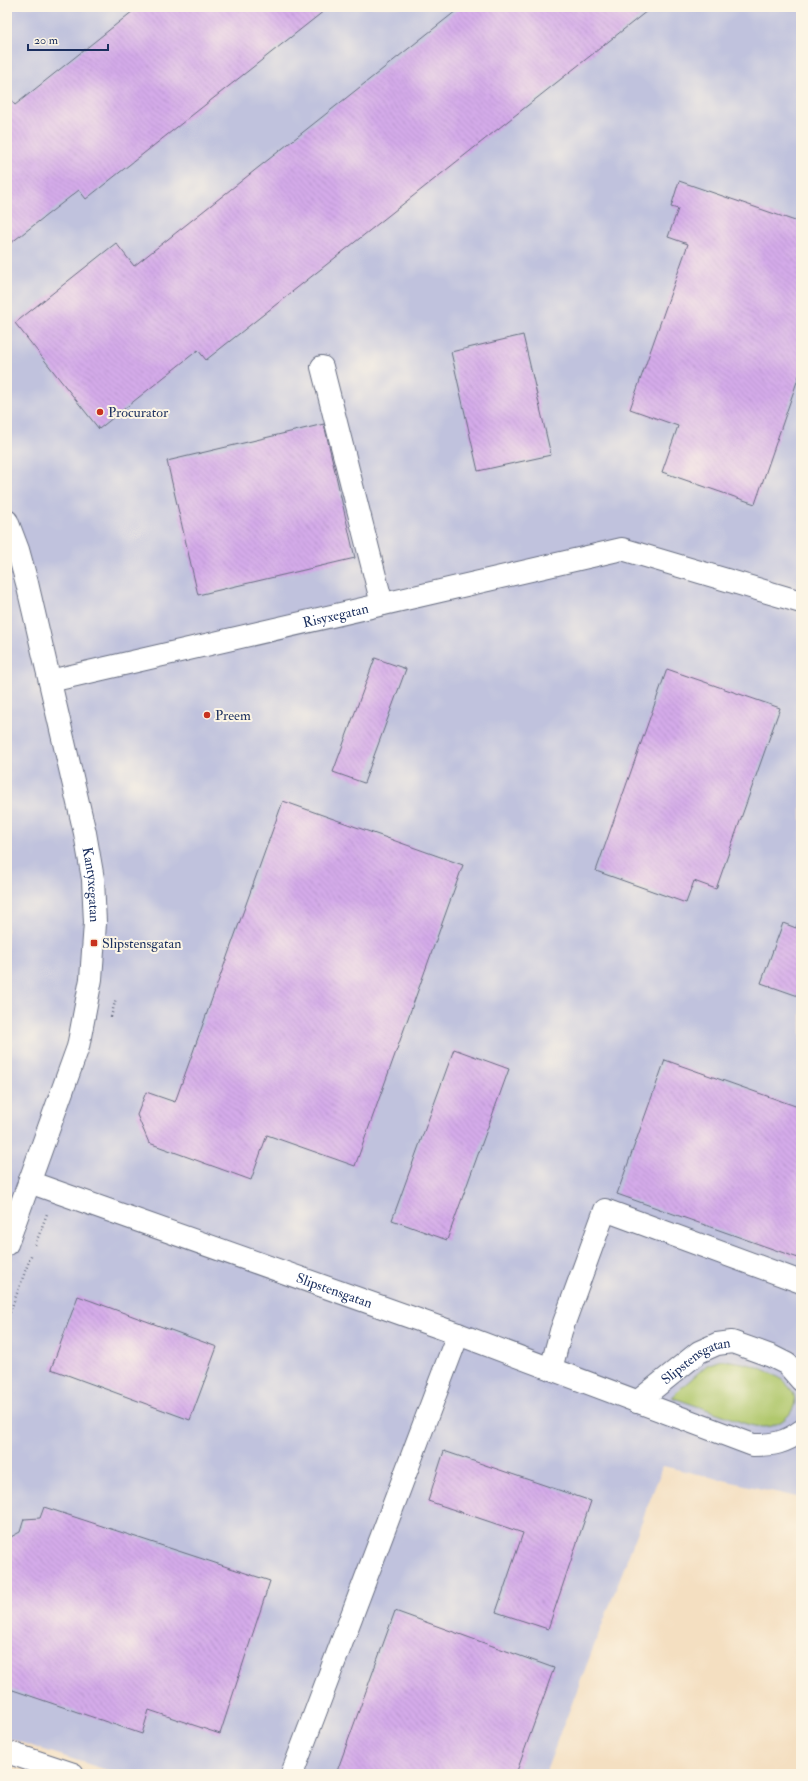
<svg xmlns="http://www.w3.org/2000/svg" width="808" height="1781" font-family="'IM FELL Double Pica',serif">
<style>
.industrial{fill:#c0c2dd}
.park{fill:#b0c86d;stroke:#667c66}
.building{fill:url(#building-back-hatch)}
.lines{fill:none;stroke-linecap:round;stroke-linejoin:round}
.minor-casing{stroke:#676d81;stroke-width:24}
.path{stroke:#676d81;stroke-width:2.5;stroke-dasharray:1 3;stroke-linecap:butt}
.minor{stroke:#fff;stroke-width:22}
.poi-dot{fill:#c8321e;stroke:#fcf5e5;stroke-width:1.5}
.labels{text-anchor:middle;stroke-width:4;stroke-linejoin:round;paint-order:stroke}
.poi-label{font-size:14px;fill:#1b2f5e;stroke:#fcf5e5;text-anchor:start}
.street-label{font-size:14px;fill:#1b2f5e;stroke:#fcf5e5}
</style>
<defs>
<pattern id="building-back-hatch" width="6" height="6" patternUnits="userSpaceOnUse"><rect width="6" height="6" fill="#d4abe9"/><path d="M-1 5l2 2M0 0l6 6M5-1l2 2" fill="none" stroke="#b593ca"/></pattern>
</defs>
<rect width="100%" height="100%" fill="#fcf5e5"/>
<filter id="ink" filterUnits="userSpaceOnUse"><feTurbulence type="fractalNoise" baseFrequency=".025" numOctaves="2"/><feDisplacementMap in="SourceGraphic" scale="8" xChannelSelector="R" yChannelSelector="G"/><feConvolveMatrix kernelMatrix="1 2 1 2 8 2 1 2 1" color-interpolation-filters="sRGB"/></filter>
<filter id="wash" filterUnits="userSpaceOnUse"><feTurbulence type="fractalNoise" baseFrequency=".012" numOctaves="4" result="noise"/><feDisplacementMap in="SourceGraphic" scale="16" xChannelSelector="R" yChannelSelector="G"/><feGaussianBlur stdDeviation="0.9" result="paint"/><feColorMatrix in="noise" values="0 0 0 0 0 0 0 0 0 0 0 0 0 0 0 0 0 1.4 0 .05"/><feComposite in="paint" operator="in"/></filter>
<g filter="url(#wash)">
<rect width="100%" height="100%" fill="#f4dfc1"/>
<polygon class="industrial" points="7,7 801,7 801,1498 663,1466 545,1774 119,1774 7,1738"/>
<path class="park" d="M721,1360C744,1362 774,1368 790,1388C805,1406 782,1427 764,1427C751,1427 738,1421 726,1416C708,1410 689,1403 671,1397L707,1365Z"/>
<g id="blocks">
<g class="building">
<polygon points="138,7 329,7 86,199 79,190 7,246 7,96 15,105"/>
<polygon points="461,7 652,7 206,360 198,350 99,429 15,323 116,243 134,266"/>
<polygon points="679,181 801,223 801,370 755,504 662,472 678,426 630,409 688,244 668,237 678,209 671,207"/>
<polygon points="523,335 551,455 478,471 451,352"/>
<polygon points="324,424 355,558 198,595 167,461"/>
<polygon points="375,658 406,669 364,783 333,772"/>
<polygon points="667,669 780,708 716,889 694,881 686,903 596,871"/>
<polygon points="283,801 463,865 355,1166 267,1135 251,1180 149,1143 137,1115 146,1092 175,1102"/>
<polygon points="801,913 801,997 761,983 783,923 796,928"/>
<polygon points="454,1049 509,1069 447,1240 392,1220"/>
<polygon points="665,1060 801,1108 801,1259 617,1194"/>
<polygon points="78,1296 217,1347 190,1420 51,1369"/>
<polygon points="444,1451 591,1501 548,1629 496,1612 523,1533 428,1501"/>
<polygon points="44,1507 270,1581 220,1734 149,1710 142,1734 7,1688 7,1539 20,1532 24,1519 40,1518"/>
<polygon points="395,1611 554,1668 516,1774 336,1774"/>
</g>
</g>
</g>
<g filter="url(#ink)">
<use href="#blocks" fill-opacity="0" stroke="#676d81" stroke-width="1"/>
<g class="lines">
<defs>
<g id="minor">
<polyline points="322,367 382,604"/>
<path id="s1" d="M7,521L18,550L27,583L85,833L93,879L95,923L91,979L78,1047L7,1244"/>
<path id="s2" d="M50,681L622,549L801,602"/>
<path id="s3" d="M29,1182L458,1334L753,1445C773,1445 785,1443 801,1431"/>
<polyline points="551,1369 561,1331 605,1210 801,1282"/>
<path id="s4" d="M637,1402L699,1352L717,1344L732,1342L771,1356L787,1364L801,1380"/>
<polyline points="7,1752 73,1774"/>
<polyline points="292,1774 458,1334"/>
</g>
</defs>
<use href="#minor" class="minor-casing"/>
<g class="path">
<polyline points="111,1017 116,998"/>
<polyline points="35,1245 47,1214"/>
<polyline points="7,1320 32,1253"/>
</g>
<use href="#minor" class="minor"/>
</g>
</g>
<g class="poi-dot">
<circle cx="100" cy="412" r="4"/>
<circle cx="207" cy="715" r="4"/>
<rect x="90" y="939" width="8" height="8" rx="2"/>
</g>
<g class="labels">
<g class="poi-label">
<text x="108" y="417">Procurator</text>
<text x="215" y="720">Preem</text>
<text x="102" y="948">Slipstensgatan</text>
</g>
<g class="street-label">
<text dy="5" stroke="none"><textPath href="#s2" startOffset="293">Risyxegatan</textPath></text>
<text dy="5" stroke="none"><textPath href="#s1" startOffset="374">Kantyxegatan</textPath></text>
<text dy="5" stroke="none"><textPath href="#s3" startOffset="324">Slipstensgatan</textPath></text>
<text dy="5" stroke="none"><textPath href="#s4" startOffset="73">Slipstensgatan</textPath></text>
</g>
</g>
<rect width="808" height="1781" fill="none" stroke="#fcf5e5" stroke-width="24"/>
<path d="M28 44v6h80v-6" fill="none" stroke="#1b2f5e" stroke-width="2"/>
<text x="34" y="44" font-size="12" fill="#1b2f5e" stroke="#fcf5e5" stroke-width="3" paint-order="stroke">20 m</text>
</svg>
